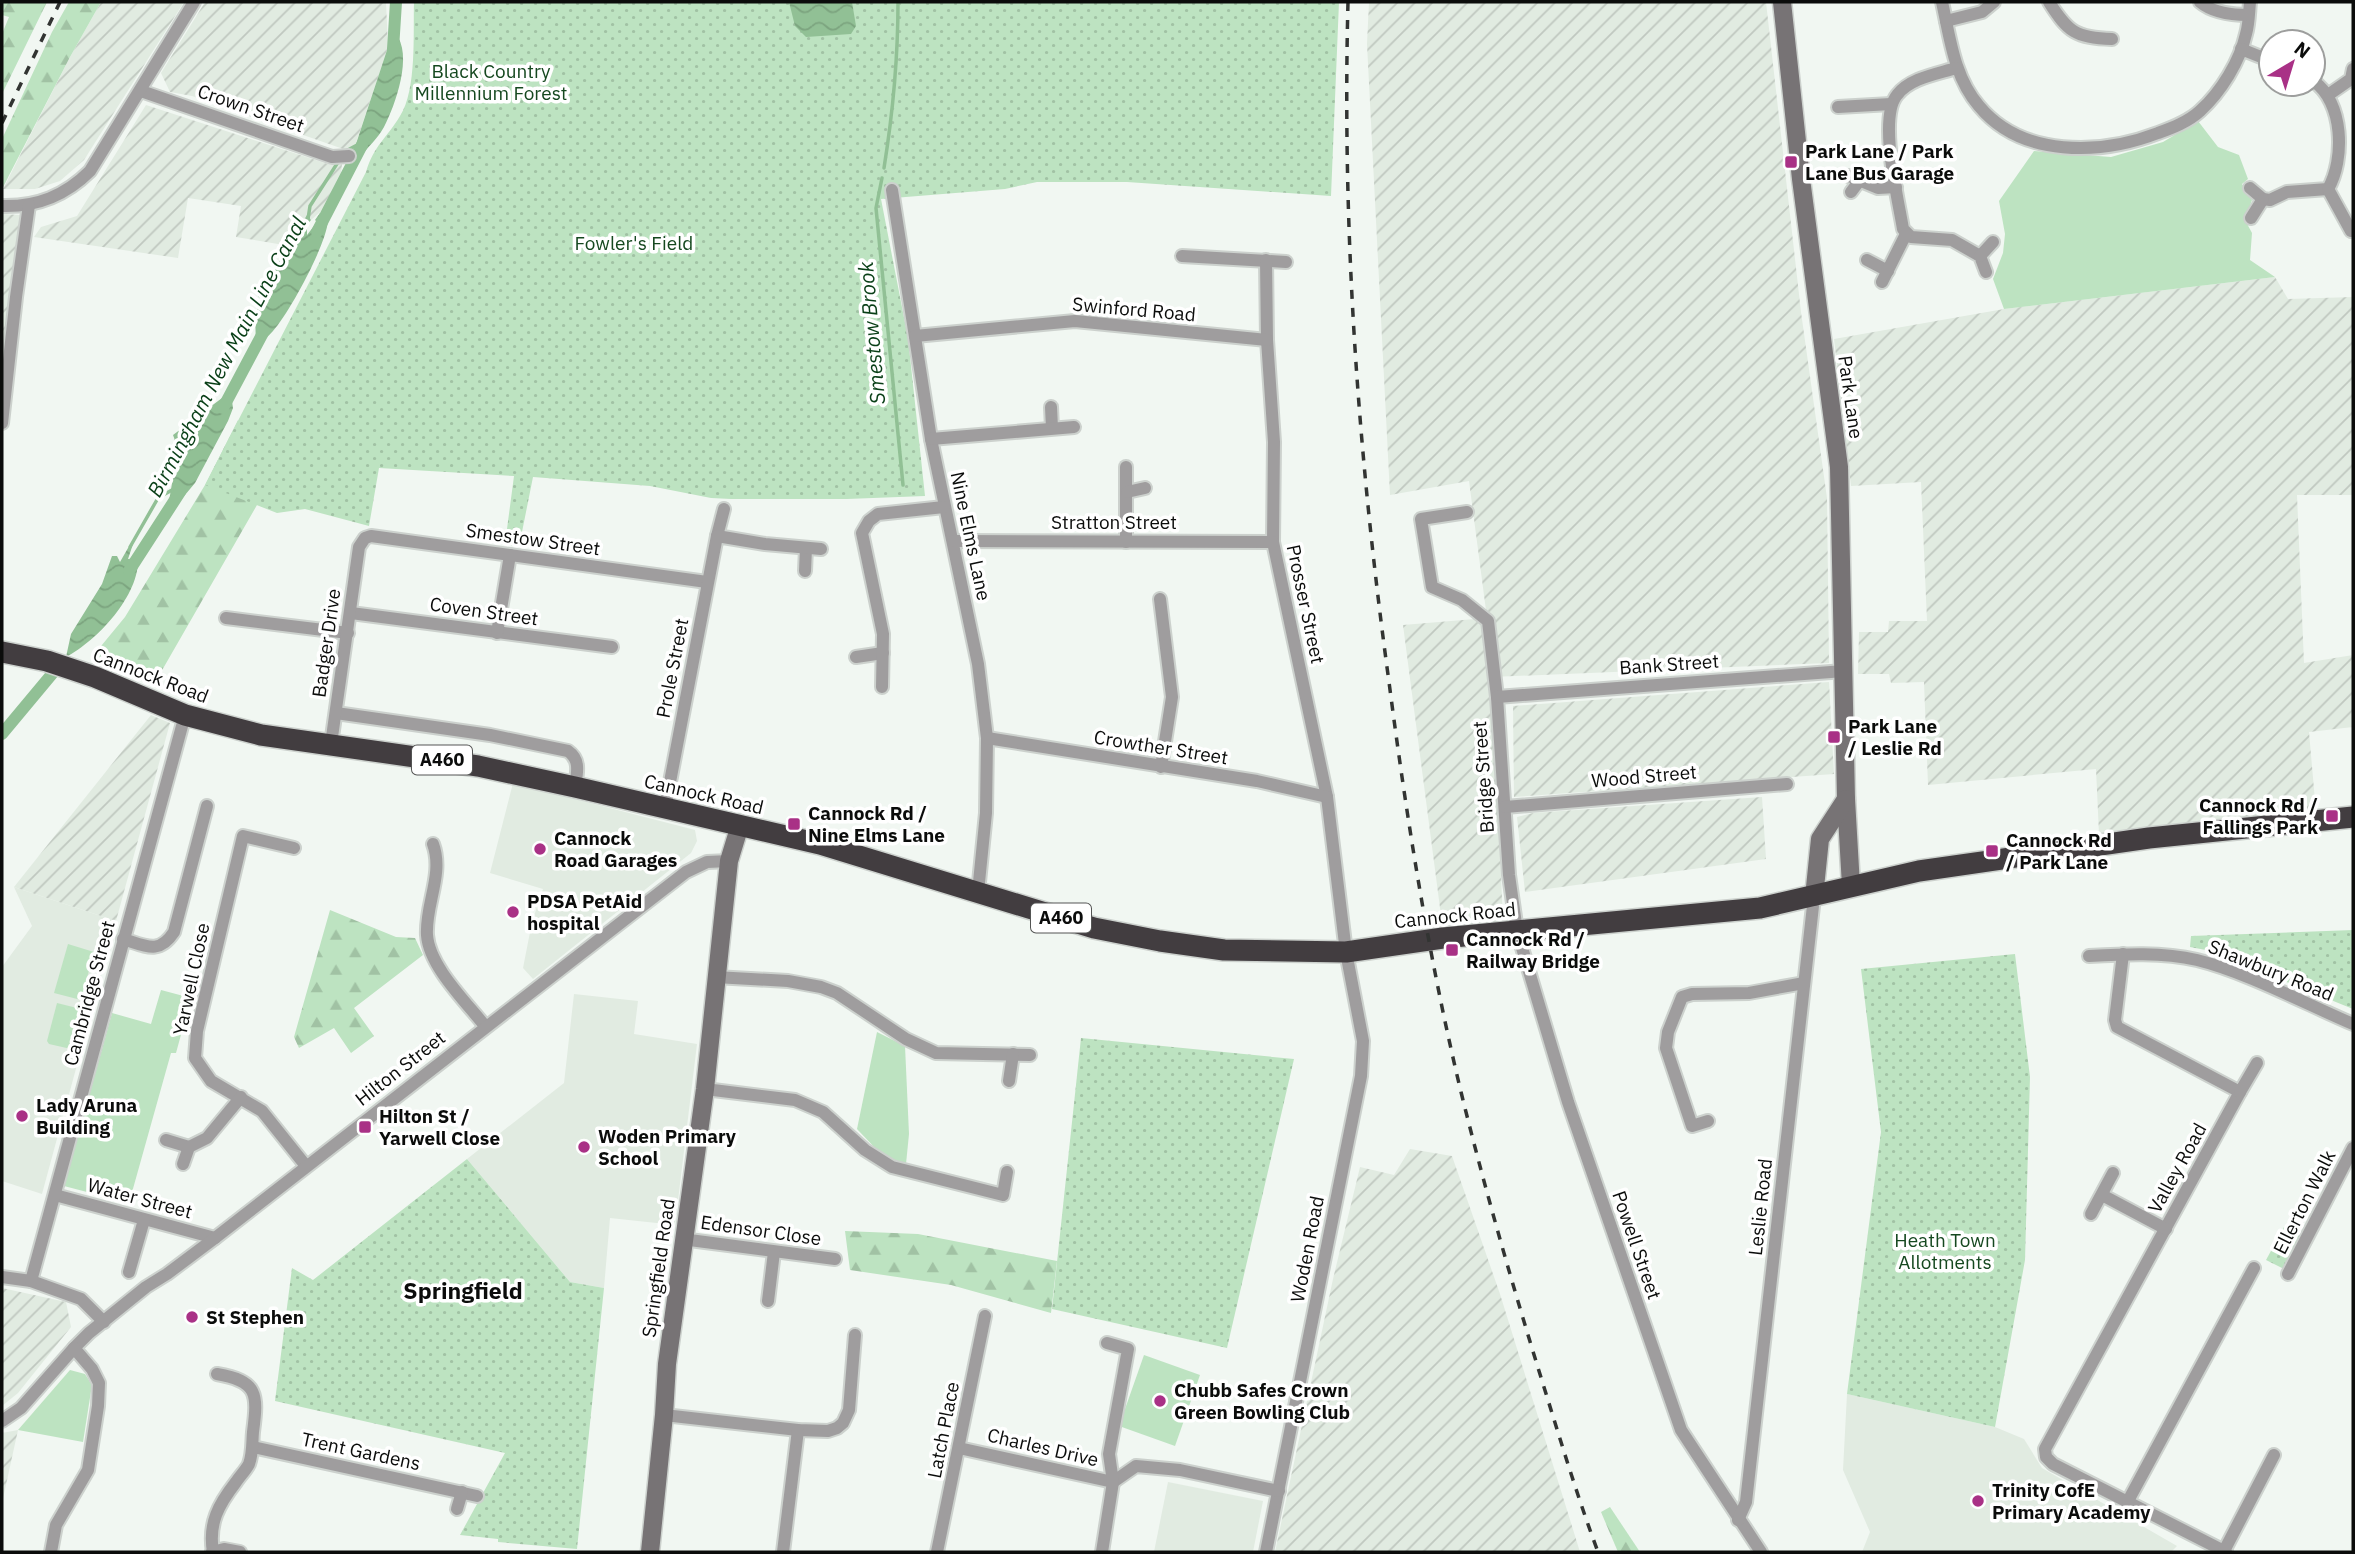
<svg xmlns="http://www.w3.org/2000/svg" width="2355" height="1554" font-family="'IBM Plex Sans',sans-serif">
<style>
.built{fill:#e1ebe1}
.industrial{fill:url(#industrial-furrows)}
.grass{fill:#bde3c1}
.forest{fill:url(#forest-firs)}
.park{fill:url(#park-dots)}
.water{fill:url(#water-waves)}
.lines{fill:none;stroke-linecap:round;stroke-linejoin:round}
.stream{stroke:#91c095;stroke-width:3.5}
.canal{stroke:#91c095;stroke-width:12}
.street-casing{stroke:#ccd1cd;stroke-width:16}
.secondary-casing{stroke:#ccd1cd;stroke-width:21}
.highway-casing{stroke:#ccd1cd;stroke-width:24}
.street{stroke:#9f9d9e;stroke-width:12}
.secondary{stroke:#777375;stroke-width:18}
.highway{stroke:#423d40;stroke-width:21}
.rail{stroke:#323432;stroke-width:3.5;stroke-dasharray:9 9;stroke-linecap:butt}
.poi-dot{fill:#a93186;stroke:#fff;stroke-width:2.5}
.labels{text-anchor:middle;stroke-width:7;stroke-linejoin:round;paint-order:stroke}
.shield{fill:#fff;stroke:#545554;stroke-width:2}
.shield-label{font-size:18px;font-weight:bold;fill:#0b0c0b}
.park-label{font-size:19px;fill:#15481f;stroke:#fff}
.street-label{font-size:19px;fill:#0b0c0b;stroke:#fff}
.poi-label{font-size:19px;font-weight:bold;fill:#0b0c0b;stroke:#fff;text-anchor:start}
.water-label{font-size:21px;font-style:italic;fill:#093f17;stroke:#fff}
.quarter-label{font-size:23px;font-weight:bold;fill:#0b0c0b;stroke:#fff}
</style>
<defs>
<pattern id="industrial-furrows" width="10" height="10" patternUnits="userSpaceOnUse" patternTransform="scale(1.75)"><rect width="10" height="10" fill="#e1ebe1"/><path d="M-1 1l2-2M0 10L10 0M9 11l2-2" fill="none" stroke="#c0c8c0"/></pattern>
<pattern id="forest-firs" width="22" height="20" patternUnits="userSpaceOnUse" patternTransform="scale(1.75)"><rect width="22" height="20" fill="#bde3c1"/><path d="M5 1l3.5 6h-7zM16 11l3.5 6h-7z" fill="#a1c2a4"/></pattern>
<pattern id="park-dots" width="8" height="8" patternUnits="userSpaceOnUse" patternTransform="scale(1.75)"><rect width="8" height="8" fill="#bde3c1"/><path d="M2 2h.1M6 6h.1" fill="none" stroke="#a1c2a4" stroke-width="1.8" stroke-linecap="round"/></pattern>
<pattern id="water-waves" width="16" height="10" patternUnits="userSpaceOnUse" patternTransform="scale(1.75)"><rect width="16" height="10" fill="#91c095"/><path d="M0 5q4-4 8 0t8 0" fill="none" stroke="#7ca47f"/></pattern>
</defs>
<rect width="100%" height="100%" fill="#f1f7f2"/>
<g class="built">
<polygon points="513,783 695,830 697,841 691,853 533,979 523,968 532,922 543,889 490,873"/>
<polygon points="14,887 116,921 42,1194 2,1181 2,967 32,926"/>
<polygon points="574,994 638,1001 634,1034 697,1044 675,1225 610,1218 604,1288 570,1282 467,1159 564,1083"/>
<polygon points="1847,1394 1995,1427 2024,1439 2042,1468 2177,1546 2171,1552 1862,1552 1870,1532 1843,1470"/>
<polygon points="1168,1482 1263,1501 1253,1552 1154,1552"/>
</g>
<g class="industrial">
<polygon points="101,2 184,2 84,160 60,181 35,189 3,189 70,57"/>
<polygon points="205,2 386,2 388,47 355,146 346,150 192,96 170,92 161,73"/>
<polygon points="1369,2 1766,2 1801,312 1827,498 1829,663 1492,677 1503,920 1442,923 1403,625 1487,618 1469,481 1390,495 1367,44"/>
<polygon points="146,105 331,165 342,164 341,174 327,206 311,220 307,216 290,246 236,237 241,206 188,198 178,258 34,237 41,227 77,216"/>
<polygon points="2,214 20,215 2,363"/>
<polygon points="2275,277 2288,299 2353,297 2353,495 2297,495 2304,663 2353,655 2353,727 2309,732 2316,812 2099,834 2096,769 1928,785 1924,682 1891,683 1889,674 1858,674 1859,632 1888,632 1889,621 1927,621 1921,482 1851,486 1834,339 2004,309"/>
<polygon points="1829,682 1834,774 1514,797 1513,706"/>
<polygon points="151,715 170,723 116,921 14,887"/>
<polygon points="1762,797 1766,859 1525,892 1517,817 1533,813"/>
<polygon points="1410,1149 1452,1156 1500,1294 1580,1552 1275,1552 1333,1279 1360,1167 1394,1175"/>
<polygon points="2,1288 66,1302 71,1327 18,1393 2,1406"/>
<polygon points="18,1430 2,1503 2,1433"/>
</g>
<g class="grass">
<polygon points="2198,121 2218,147 2239,155 2248,179 2242,184 2252,200 2245,220 2252,233 2250,260 2275,277 2004,309 1993,279 2003,253 2005,234 1999,201 2034,151 2111,157 2163,142"/>
<polygon points="68,944 94,952 81,1000 54,993"/>
<polygon points="161,990 191,998 176,1053 171,1053 129,1203 64,1186 112,1013 151,1024"/>
<polygon points="57,1003 81,1009 71,1049 49,1044 47,1041"/>
<polygon points="877,1032 905,1046 909,1134 906,1164 903,1165 876,1149 857,1129"/>
<polygon points="1144,1355 1200,1375 1175,1446 1119,1426"/>
<polygon points="70,1370 85,1374 92,1385 83,1442 18,1430"/>
</g>
<g class="forest">
<polygon points="2,2 47,2 2,94 2,34 9,17 2,15"/>
<polygon points="69,2 101,2 70,57 2,189 2,139 52,32"/>
<polygon points="238,420 257,505 153,686 92,657 125,617 205,485"/>
<polygon points="330,910 396,937 415,938 423,955 354,1008 374,1036 351,1053 334,1028 299,1048 294,1037"/>
<polygon points="845,1231 918,1234 1057,1261 1051,1313 951,1285 850,1270"/>
<polygon points="1610,1507 1640,1552 1618,1552 1601,1512"/>
</g>
<g class="park">
<path d="M414,2H1339L1331,196L1127,182H1037L1005,189L881,199L908,338L925,496L847,499H731L711,498L650,486L533,477L519,547L505,544L514,476L379,468L369,526L305,509L277,513L205,485L366,172C374,145 387,138 400,116C417,90 413,33 414,2Z"/>
<polygon points="2353,930 2353,1009 2211,951 2190,947 2191,936"/>
<polygon points="2015,954 2030,1077 2025,1260 1995,1427 1847,1394 1881,1132 1861,969"/>
<polygon points="1081,1038 1294,1059 1227,1348 1052,1309"/>
<polygon points="467,1159 570,1282 604,1288 577,1549 498,1542 498,1539 460,1535 505,1453 275,1401 292,1268 313,1280"/>
<polygon points="2284,1227 2301,1236 2284,1269 2266,1260"/>
</g>
<g class="water">
<polygon points="789,2 852,2 856,26 851,34 806,37 795,26"/>
<path d="M395,33C414,54 395,106 384,127C378,138 368,147 360,157L355,159L353,153L388,47Z"/>
<path d="M320,213L328,221C326,245 290,312 273,331C269,336 262,341 256,345L255,314L263,298L258,297L307,215L311,220L307,225V235L317,222L315,220Z"/>
<path d="M231,394L233,408L228,421L195,483L185,495L172,506L169,505C170,486 181,453 173,435L222,398Z"/>
<path d="M133,544L128,559L138,558C140,595 97,641 66,657L71,634L102,584L112,556H117L120,562L128,548Z"/>
</g>
<g class="lines">
<g class="stream">
<polyline points="344,152 359,144"/>
<path d="M884,168C893,112 898,58 898,2"/>
<polyline points="882,178 876,208 903,485"/>
<polyline points="308,219 310,206 340,159"/>
<polyline points="130,547 158,498 172,490"/>
</g>
<g class="canal">
<polyline points="393,49 396,2"/>
<polyline points="317,232 362,145"/>
<polyline points="223,408 264,331"/>
<polyline points="129,571 180,492"/>
<polyline points="2,734 62,662"/>
</g>
<defs>
<g id="street">
<path d="M1942,2C1950,38 1954,77 1979,106C2022,158 2101,155 2158,133C2172,128 2188,122 2200,111C2221,92 2240,61 2246,34C2249,24 2249,12 2250,2"/>
<path d="M2049,2C2068,32 2076,38 2112,39"/>
<path d="M2200,2C2213,13 2231,15 2248,15"/>
<polyline points="1946,21 1982,12 1994,2"/>
<polyline points="2241,49 2271,61"/>
<path d="M1956,68C1937,74 1910,78 1897,95C1878,118 1898,198 1903,229L1911,237L1952,240L1980,256L1986,272"/>
<polyline points="141,91 332,157 349,156"/>
<polyline points="2328,95 2351,79 2353,69"/>
<polyline points="1838,107 1891,104"/>
<polyline points="1849,176 1878,188 1896,187"/>
<path d="M2250,188L2263,199L2270,200L2287,192L2328,189C2345,160 2344,101 2313,81"/>
<polyline points="2328,189 2351,231"/>
<polyline points="892,190 931,439 978,664 987,738 986,813 978,892"/>
<polyline points="1851,192 1860,180"/>
<path d="M2,206C37,207 65,196 90,171L194,2"/>
<polyline points="2251,218 2263,199"/>
<polyline points="1182,256 1286,262"/>
<polyline points="1980,256 1993,242"/>
<polyline points="1266,260 1267,340 1274,442 1273,542 1327,797 1346,952 1363,1041 1361,1076 1266,1552"/>
<polyline points="1867,260 1888,271"/>
<polyline points="1882,282 1906,234"/>
<polyline points="915,336 1075,321 1267,340"/>
<polyline points="1051,407 1052,428"/>
<polyline points="2,423 16,297 29,205"/>
<polyline points="931,439 1074,427"/>
<polyline points="1126,467 1126,542"/>
<polyline points="1127,492 1145,488"/>
<polyline points="1467,512 1421,519 1432,587 1462,600 1488,621 1497,697 1509,875 1517,931 1568,1102 1681,1430 1761,1552"/>
<polyline points="717,536 724,509"/>
<polyline points="954,541 1273,542"/>
<polyline points="805,571 806,548"/>
<polyline points="1160,599 1172,697 1161,767"/>
<polyline points="351,613 612,647"/>
<polyline points="226,618 348,633"/>
<polyline points="497,633 510,555"/>
<polyline points="856,657 883,653"/>
<polyline points="882,687 883,634 862,533 869,521 878,514 944,507"/>
<polyline points="1497,697 1844,671"/>
<path d="M336,713L490,735L568,751C581,760 577,773 575,787"/>
<polyline points="987,738 1257,781 1327,797"/>
<polyline points="331,744 359,547 365,538 371,536 707,582"/>
<polyline points="1505,807 1787,784"/>
<polyline points="665,808 717,536 765,544 821,549"/>
<path d="M433,844C444,874 425,905 427,935C429,966 466,1002 485,1026"/>
<polyline points="294,848 243,836 197,1031 195,1058 211,1081 262,1111 306,1166"/>
<path d="M123,939C146,946 159,955 174,932L207,806"/>
<polyline points="2123,954 2115,1020 2117,1027 2240,1092 2045,1449 2046,1457 2053,1464 2226,1552"/>
<path d="M2089,956C2125,954 2162,952 2197,960C2246,972 2306,1004 2353,1024"/>
<polyline points="715,977 788,981 821,987 837,993 906,1039 936,1053 1030,1055"/>
<polyline points="1009,1081 1013,1054"/>
<polyline points="705,1089 795,1100 823,1112 865,1150 892,1167 1003,1195 1007,1172"/>
<polyline points="2240,1092 2257,1063"/>
<polyline points="1708,1121 1692,1126 1666,1048 1668,1032 1682,997 1692,994 1749,993 1804,983"/>
<polyline points="166,1140 189,1147"/>
<polyline points="183,1164 189,1147 207,1138 241,1097"/>
<polyline points="55,1195 215,1238"/>
<polyline points="2102,1195 2166,1229"/>
<polyline points="2091,1214 2113,1173"/>
<polyline points="682,1239 835,1259"/>
<polyline points="129,1272 144,1220"/>
<polyline points="2288,1274 2353,1148"/>
<polyline points="2,1277 31,1281 81,1299 104,1322"/>
<polyline points="31,1281 185,715"/>
<polyline points="768,1301 774,1252"/>
<polyline points="664,1415 798,1430 828,1431 837,1428 843,1423 849,1410 855,1335"/>
<polyline points="2,1421 21,1408 74,1348 89,1333 146,1287 167,1274 215,1238 686,872 707,862 729,861"/>
<polyline points="253,1447 477,1496"/>
<polyline points="959,1448 1113,1482 1136,1466 1180,1470 1279,1491"/>
<polyline points="2128,1501 2254,1268"/>
<polyline points="457,1509 462,1492"/>
<polyline points="1738,1520 1746,1502 1814,897"/>
<polyline points="2224,1551 2274,1455"/>
<polyline points="51,1552 56,1525 88,1470 98,1406 99,1383 92,1369 74,1348"/>
<polyline points="212,1552 224,1549 240,1552"/>
<path d="M213,1552C208,1523 219,1504 236,1482C240,1476 246,1470 249,1464C253,1453 252,1442 253,1432C258,1394 258,1381 217,1374"/>
<polyline points="783,1552 798,1430"/>
<polyline points="937,1552 985,1316"/>
<polyline points="1102,1552 1113,1482 1109,1454 1128,1349 1107,1343"/>
</g>
<g id="secondary">
<polyline points="1782,2 1801,179 1839,467 1846,799 1851,886"/>
<polyline points="1814,897 1820,839 1846,799"/>
<polyline points="650,1552 664,1415 667,1364 705,1089 729,861 740,825"/>
</g>
<polyline id="highway" points="2,652 47,661 95,677 185,715 261,735 478,766 575,787 820,844 1094,928 1160,941 1224,950 1346,952 1443,938 1760,908 1919,871 2149,838 2353,817"/>
</defs>
<use href="#street" class="street-casing"/>
<use href="#secondary" class="secondary-casing"/>
<use href="#highway" class="highway-casing"/>
<use href="#street" class="street"/>
<use href="#secondary" class="secondary"/>
<use href="#highway" class="highway"/>
<g class="rail">
<path d="M1348,2C1342,229 1358,456 1389,682C1407,821 1429,960 1462,1096C1485,1189 1511,1280 1539,1371C1558,1432 1576,1493 1598,1552"/>
<polyline points="2,123 60,2"/>
</g>
</g>
<g class="poi-dot">
<rect x="1784" y="155" width="14" height="14" rx="3.5"/>
<rect x="1827" y="730" width="14" height="14" rx="3.5"/>
<rect x="2325" y="809" width="14" height="14" rx="3.5"/>
<rect x="787" y="817" width="14" height="14" rx="3.5"/>
<circle cx="540" cy="849" r="7"/>
<rect x="1985" y="844" width="14" height="14" rx="3.5"/>
<circle cx="513" cy="912" r="7"/>
<rect x="1445" y="943" width="14" height="14" rx="3.5"/>
<circle cx="22" cy="1116" r="7"/>
<rect x="358" y="1120" width="14" height="14" rx="3.5"/>
<circle cx="584" cy="1147" r="7"/>
<circle cx="192" cy="1317" r="7"/>
<circle cx="1160" cy="1401" r="7"/>
<circle cx="1978" cy="1501" r="7"/>
</g>
<g class="labels">
<g class="shield">
<rect x="412" y="745.5" width="60" height="29" rx="5"/>
<rect x="1031" y="903.5" width="60" height="29" rx="5"/>
</g>
<g class="shield-label">
<text x="442" y="766">A460</text>
<text x="1061" y="924">A460</text>
</g>
<g class="park-label">
<text x="491" y="78">Black Country<tspan x="491" dy="22">Millennium Forest</tspan></text>
<text x="634" y="250">Fowler's Field</text>
<text x="1945" y="1247">Heath Town<tspan x="1945" dy="22">Allotments</tspan></text>
</g>
<g class="street-label">
<text transform="translate(251 108) rotate(19)" y="7">Crown Street</text>
<text transform="translate(1134 309) rotate(5)" y="7">Swinford Road</text>
<text transform="translate(1851 397) rotate(82)" y="7">Park Lane</text>
<text x="1114" y="529">Stratton Street</text>
<text transform="translate(971 536) rotate(78)" y="7">Nine Elms Lane</text>
<text transform="translate(533 539) rotate(8)" y="7">Smestow Street</text>
<text transform="translate(1306 604) rotate(78)" y="7">Prosser Street</text>
<text transform="translate(484 611) rotate(8)" y="7">Coven Street</text>
<text transform="translate(326 643) rotate(-82)" y="7">Badger Drive</text>
<text transform="translate(1669 664) rotate(-4)" y="7">Bank Street</text>
<text transform="translate(672 668) rotate(-79)" y="7">Prole Street</text>
<text transform="translate(151 675) rotate(21)" y="7">Cannock Road</text>
<text transform="translate(1161 747) rotate(9)" y="7">Crowther Street</text>
<text transform="translate(1644 776) rotate(-5)" y="7">Wood Street</text>
<text transform="translate(1483 777) rotate(-94)" y="7">Bridge Street</text>
<text transform="translate(704 794) rotate(13)" y="7">Cannock Road</text>
<text transform="translate(1455 915) rotate(-6)" y="7">Cannock Road</text>
<text transform="translate(2271 970) rotate(22)" y="7">Shawbury Road</text>
<text transform="translate(191 979) rotate(-78)" y="7">Yarwell Close</text>
<text transform="translate(89 993) rotate(-75)" y="7">Cambridge Street</text>
<text transform="translate(400 1068) rotate(-38)" y="7">Hilton Street</text>
<text transform="translate(2177 1168) rotate(-61)" y="7">Valley Road</text>
<text transform="translate(140 1198) rotate(15)" y="7">Water Street</text>
<text transform="translate(2304 1202) rotate(-63)" y="7">Ellerton Walk</text>
<text transform="translate(1760 1207) rotate(-84)" y="7">Leslie Road</text>
<text transform="translate(761 1230) rotate(8)" y="7">Edensor Close</text>
<text transform="translate(1637 1245) rotate(71)" y="7">Powell Street</text>
<text transform="translate(1307 1249) rotate(-79)" y="7">Woden Road</text>
<text transform="translate(658 1268) rotate(-82)" y="7">Springfield Road</text>
<text transform="translate(943 1430) rotate(-79)" y="7">Latch Place</text>
<text transform="translate(1043 1447) rotate(13)" y="7">Charles Drive</text>
<text transform="translate(361 1451) rotate(12)" y="7">Trent Gardens</text>
</g>
<g class="poi-label">
<text x="1805" y="158">Park Lane / Park<tspan x="1805" dy="22">Lane Bus Garage</tspan></text>
<text x="1848" y="733">Park Lane<tspan x="1848" dy="22">/ Leslie Rd</tspan></text>
<text x="2318" y="812" text-anchor="end">Cannock Rd /<tspan x="2318" dy="22">Fallings Park</tspan></text>
<text x="808" y="820">Cannock Rd /<tspan x="808" dy="22">Nine Elms Lane</tspan></text>
<text x="554" y="845">Cannock<tspan x="554" dy="22">Road Garages</tspan></text>
<text x="2006" y="847">Cannock Rd<tspan x="2006" dy="22">/ Park Lane</tspan></text>
<text x="527" y="908">PDSA PetAid<tspan x="527" dy="22">hospital</tspan></text>
<text x="1466" y="946">Cannock Rd /<tspan x="1466" dy="22">Railway Bridge</tspan></text>
<text x="36" y="1112">Lady Aruna<tspan x="36" dy="22">Building</tspan></text>
<text x="379" y="1123">Hilton St /<tspan x="379" dy="22">Yarwell Close</tspan></text>
<text x="598" y="1143">Woden Primary<tspan x="598" dy="22">School</tspan></text>
<text x="206" y="1324">St Stephen</text>
<text x="1174" y="1397">Chubb Safes Crown<tspan x="1174" dy="22">Green Bowling Club</tspan></text>
<text x="1992" y="1497">Trinity CofE<tspan x="1992" dy="22">Primary Academy</tspan></text>
</g>
<g class="water-label">
<text transform="translate(872 333) rotate(-95)" y="7">Smestow Brook</text>
<text transform="translate(227 357) rotate(-62)" y="7">Birmingham New Main Line Canal</text>
</g>
<g class="quarter-label">
<text x="463" y="1299">Springfield</text>
</g>
</g>
<rect width="2355" height="1554" fill="none" stroke="#0b0c0b" stroke-width="7"/>
<g transform="translate(2292 63) rotate(38)"><circle r="33" fill="#ffffff" stroke="#9d9e9d" stroke-width="2"/>
<path d="M0-5L12 26L0 18L-12 26Z" fill="#a93186"/>
<text y="-10" font-size="19" font-weight="bold" text-anchor="middle" fill="#0b0c0b">N</text>
</g>
</svg>
